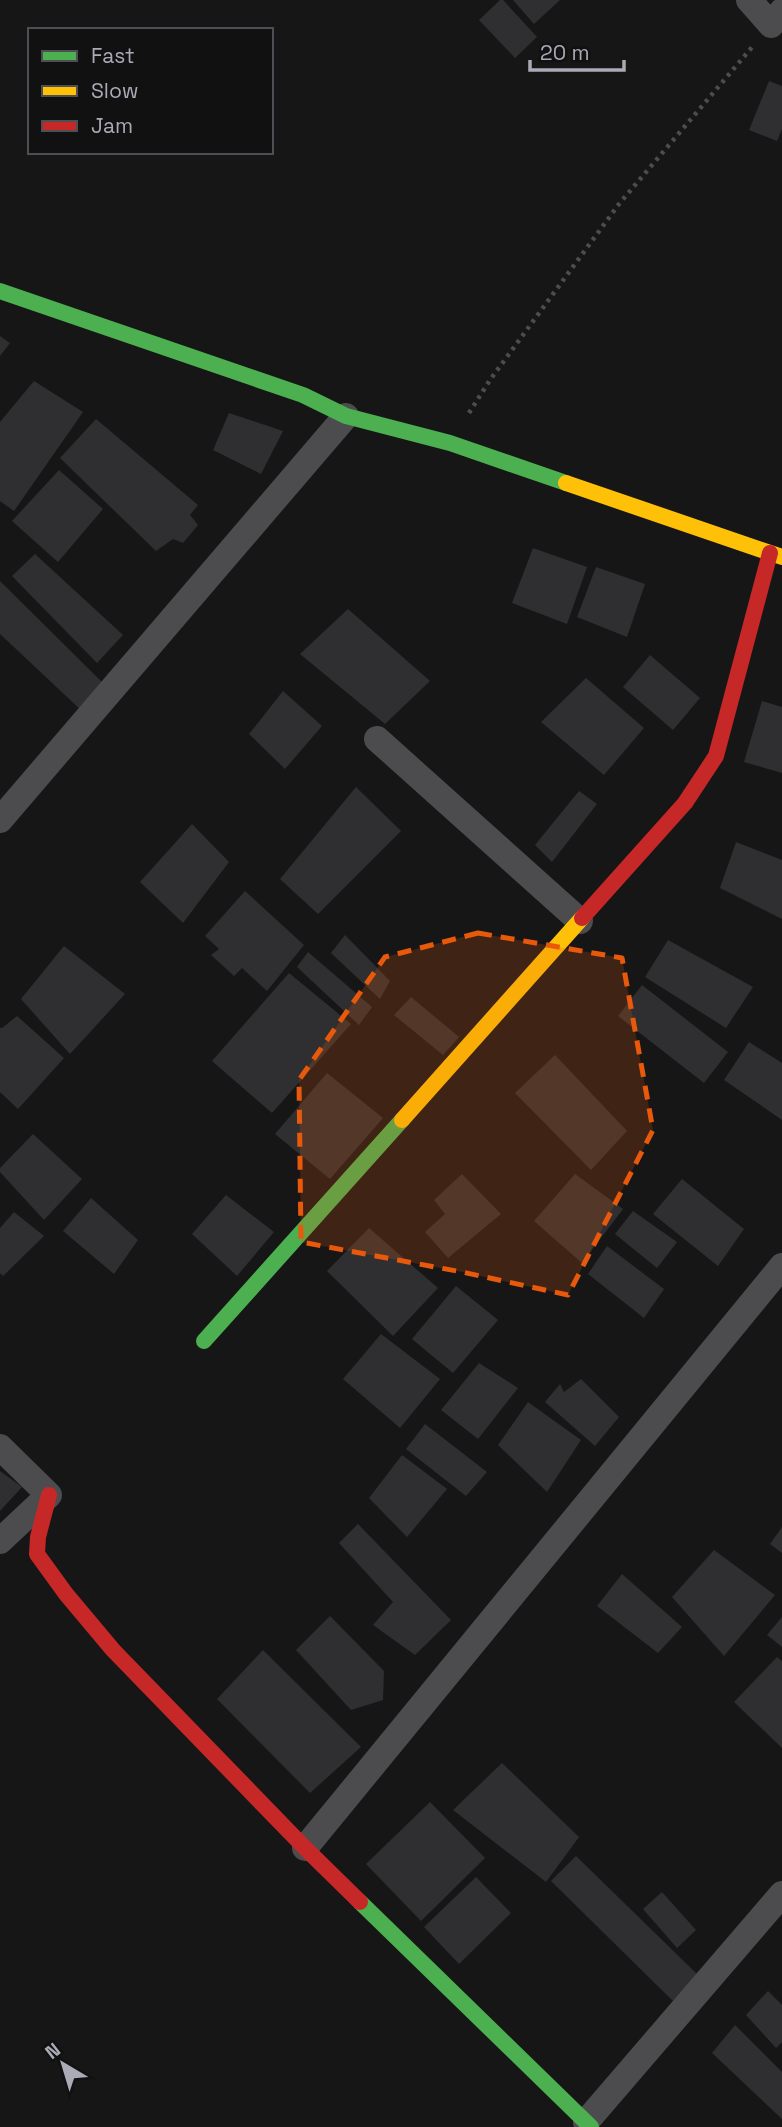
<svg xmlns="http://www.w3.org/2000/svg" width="782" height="2127" font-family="'Space Grotesk',sans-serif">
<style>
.building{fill:#2f2f31}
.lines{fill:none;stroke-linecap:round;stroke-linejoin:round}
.path{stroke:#4d4d50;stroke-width:4.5;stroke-dasharray:3.5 5;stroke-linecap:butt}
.street{stroke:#4c4c4f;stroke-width:26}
.fast{stroke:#4caf50;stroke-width:16}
.slow{stroke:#ffc107;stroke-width:16}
.jam{stroke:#c62828;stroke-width:16}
.marked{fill:#e8590c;fill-opacity:0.2;stroke:#e8590c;stroke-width:5;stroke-dasharray:14 9;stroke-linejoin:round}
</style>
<rect width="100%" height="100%" fill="#161617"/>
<g class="building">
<polygon points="500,0 503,0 537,37 515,58 479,20"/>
<polygon points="513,0 560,0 534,24"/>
<polygon points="769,81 782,86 782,129 777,141 749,130"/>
<polygon points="0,336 10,343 0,356"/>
<polygon points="34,381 83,412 14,511 0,501 0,422"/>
<polygon points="229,413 283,431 261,474 213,450"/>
<polygon points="96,419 198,505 190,515 198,525 183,543 173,539 156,551 60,458"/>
<polygon points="59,470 103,509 58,562 12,521"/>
<polygon points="533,548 587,567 567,624 512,603"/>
<polygon points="35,554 123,635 97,663 12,576"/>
<polygon points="596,567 645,584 627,637 577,617"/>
<polygon points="0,581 105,685 82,711 0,634"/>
<polygon points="348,609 430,681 385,724 300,654"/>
<polygon points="650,655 700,698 673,730 623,687"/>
<polygon points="586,678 644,728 604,775 541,722"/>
<polygon points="283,691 322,726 285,769 249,734"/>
<polygon points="762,701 782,707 782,773 744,762"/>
<polygon points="356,787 401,831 318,914 280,879"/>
<polygon points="579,791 597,804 552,862 535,845"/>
<polygon points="192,824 229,862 183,923 140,882"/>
<polygon points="736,842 782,860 782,919 720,888"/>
<polygon points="245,891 304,945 267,991 242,968 234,976 211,955 219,949 205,936"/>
<polygon points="345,935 390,981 380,999 331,953"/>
<polygon points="668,940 753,987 726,1028 645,977"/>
<polygon points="64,946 125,994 70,1054 21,999"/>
<polygon points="308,952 372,1007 359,1025 297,967"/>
<polygon points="289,973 351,1024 272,1113 212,1061"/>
<polygon points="642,985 728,1052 704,1083 618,1016"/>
<polygon points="411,997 459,1037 443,1055 394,1015"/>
<polygon points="17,1016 64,1058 18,1109 0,1092 0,1028 2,1028"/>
<polygon points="749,1042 782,1063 782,1120 724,1080"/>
<polygon points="555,1055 627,1131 591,1170 515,1093"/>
<polygon points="327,1073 383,1118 330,1179 275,1134"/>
<polygon points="33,1134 82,1179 44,1220 0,1172 0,1168"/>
<polygon points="462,1174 501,1214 448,1258 425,1232 445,1214 434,1200"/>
<polygon points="575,1174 623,1209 582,1263 534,1221"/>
<polygon points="682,1179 744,1229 718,1266 653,1214"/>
<polygon points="226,1195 274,1232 237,1276 192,1234"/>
<polygon points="91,1198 138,1240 114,1274 63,1231"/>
<polygon points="633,1211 677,1242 657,1268 615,1234"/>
<polygon points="14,1212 44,1236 3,1276 0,1273 0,1228"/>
<polygon points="369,1228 438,1288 393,1336 327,1271"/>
<polygon points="607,1246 664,1289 644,1318 588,1274"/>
<polygon points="456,1286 498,1320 453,1373 412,1339"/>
<polygon points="381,1334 440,1379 400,1428 343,1379"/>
<polygon points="479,1363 518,1388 478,1439 441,1410"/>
<polygon points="581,1379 619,1417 595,1446 545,1402 560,1384 564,1392"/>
<polygon points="528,1402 581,1440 547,1492 498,1445"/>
<polygon points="425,1424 487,1472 466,1496 406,1449"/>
<polygon points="402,1455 447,1489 407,1537 369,1498"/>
<polygon points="0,1471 22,1487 0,1511"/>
<polygon points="358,1524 451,1620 415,1655 373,1625 393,1602 339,1543"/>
<polygon points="782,1527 782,1553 770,1544"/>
<polygon points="714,1550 775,1595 724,1656 672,1597"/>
<polygon points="622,1574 682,1627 658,1653 597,1606"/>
<polygon points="330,1616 384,1671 383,1700 351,1710 296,1650"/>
<polygon points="782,1617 782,1647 767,1635"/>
<polygon points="263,1650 361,1747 310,1793 217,1699"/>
<polygon points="777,1657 782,1661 782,1748 734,1702"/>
<polygon points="502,1763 579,1837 546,1882 453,1810"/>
<polygon points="430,1802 485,1858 421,1921 366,1864"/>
<polygon points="576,1856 698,1975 673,2001 551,1881"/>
<polygon points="476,1877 511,1913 459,1964 424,1927"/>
<polygon points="662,1892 696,1930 677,1948 643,1909"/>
<polygon points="768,1991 782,2005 782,2042 776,2048 746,2015"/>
<polygon points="735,2025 782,2072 782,2119 712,2053"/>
</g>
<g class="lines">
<polyline class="path" points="469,413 490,380 619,204 753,46"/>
<g class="street">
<polyline points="749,0 771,25 782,11"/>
<polyline points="377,739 580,921"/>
<polyline points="0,820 346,416"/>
<polyline points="0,1447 49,1495 0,1541"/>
<polyline points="305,1848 782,1266"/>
<polyline points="586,2122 782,1894"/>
</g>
<g class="fast">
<polyline points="0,291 303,395 346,416 450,443 566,483"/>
<polyline points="204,1341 402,1120"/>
<polyline points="360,1902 591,2127"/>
</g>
<g class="slow">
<polyline points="566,483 782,557"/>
<polyline points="402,1120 582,918"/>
</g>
<g class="jam">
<polyline points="582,918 685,803 716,756 770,553"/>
<polyline points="49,1495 38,1537 37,1554 66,1594 113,1650 305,1848 360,1902"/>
</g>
</g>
<path class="marked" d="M478,933L622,958L653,1130L568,1295L462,1272L301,1242L299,1080L385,957Z"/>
<rect x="28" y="28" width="245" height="126" fill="#111112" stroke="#4e4f54" stroke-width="2"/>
<rect x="42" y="51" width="35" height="10" fill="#4caf50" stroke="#4e4f54" stroke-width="2"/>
<text x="91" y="63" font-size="21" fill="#aaabb6">Fast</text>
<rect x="42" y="86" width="35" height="10" fill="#ffc107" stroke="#4e4f54" stroke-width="2"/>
<text x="91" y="98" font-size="21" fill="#aaabb6">Slow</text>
<rect x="42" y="121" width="35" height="10" fill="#c62828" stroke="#4e4f54" stroke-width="2"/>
<text x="91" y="133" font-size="21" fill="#aaabb6">Jam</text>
<g transform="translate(63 2064) rotate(322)" stroke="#111112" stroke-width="5" paint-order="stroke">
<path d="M0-5L12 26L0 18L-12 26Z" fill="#aaabb6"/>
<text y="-10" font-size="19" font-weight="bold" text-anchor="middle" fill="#aaabb6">N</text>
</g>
<path d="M530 60v10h94v-10" fill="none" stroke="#aaabb6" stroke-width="3.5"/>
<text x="540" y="60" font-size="21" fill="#aaabb6" stroke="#111112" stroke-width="5" paint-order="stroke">20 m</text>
</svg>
